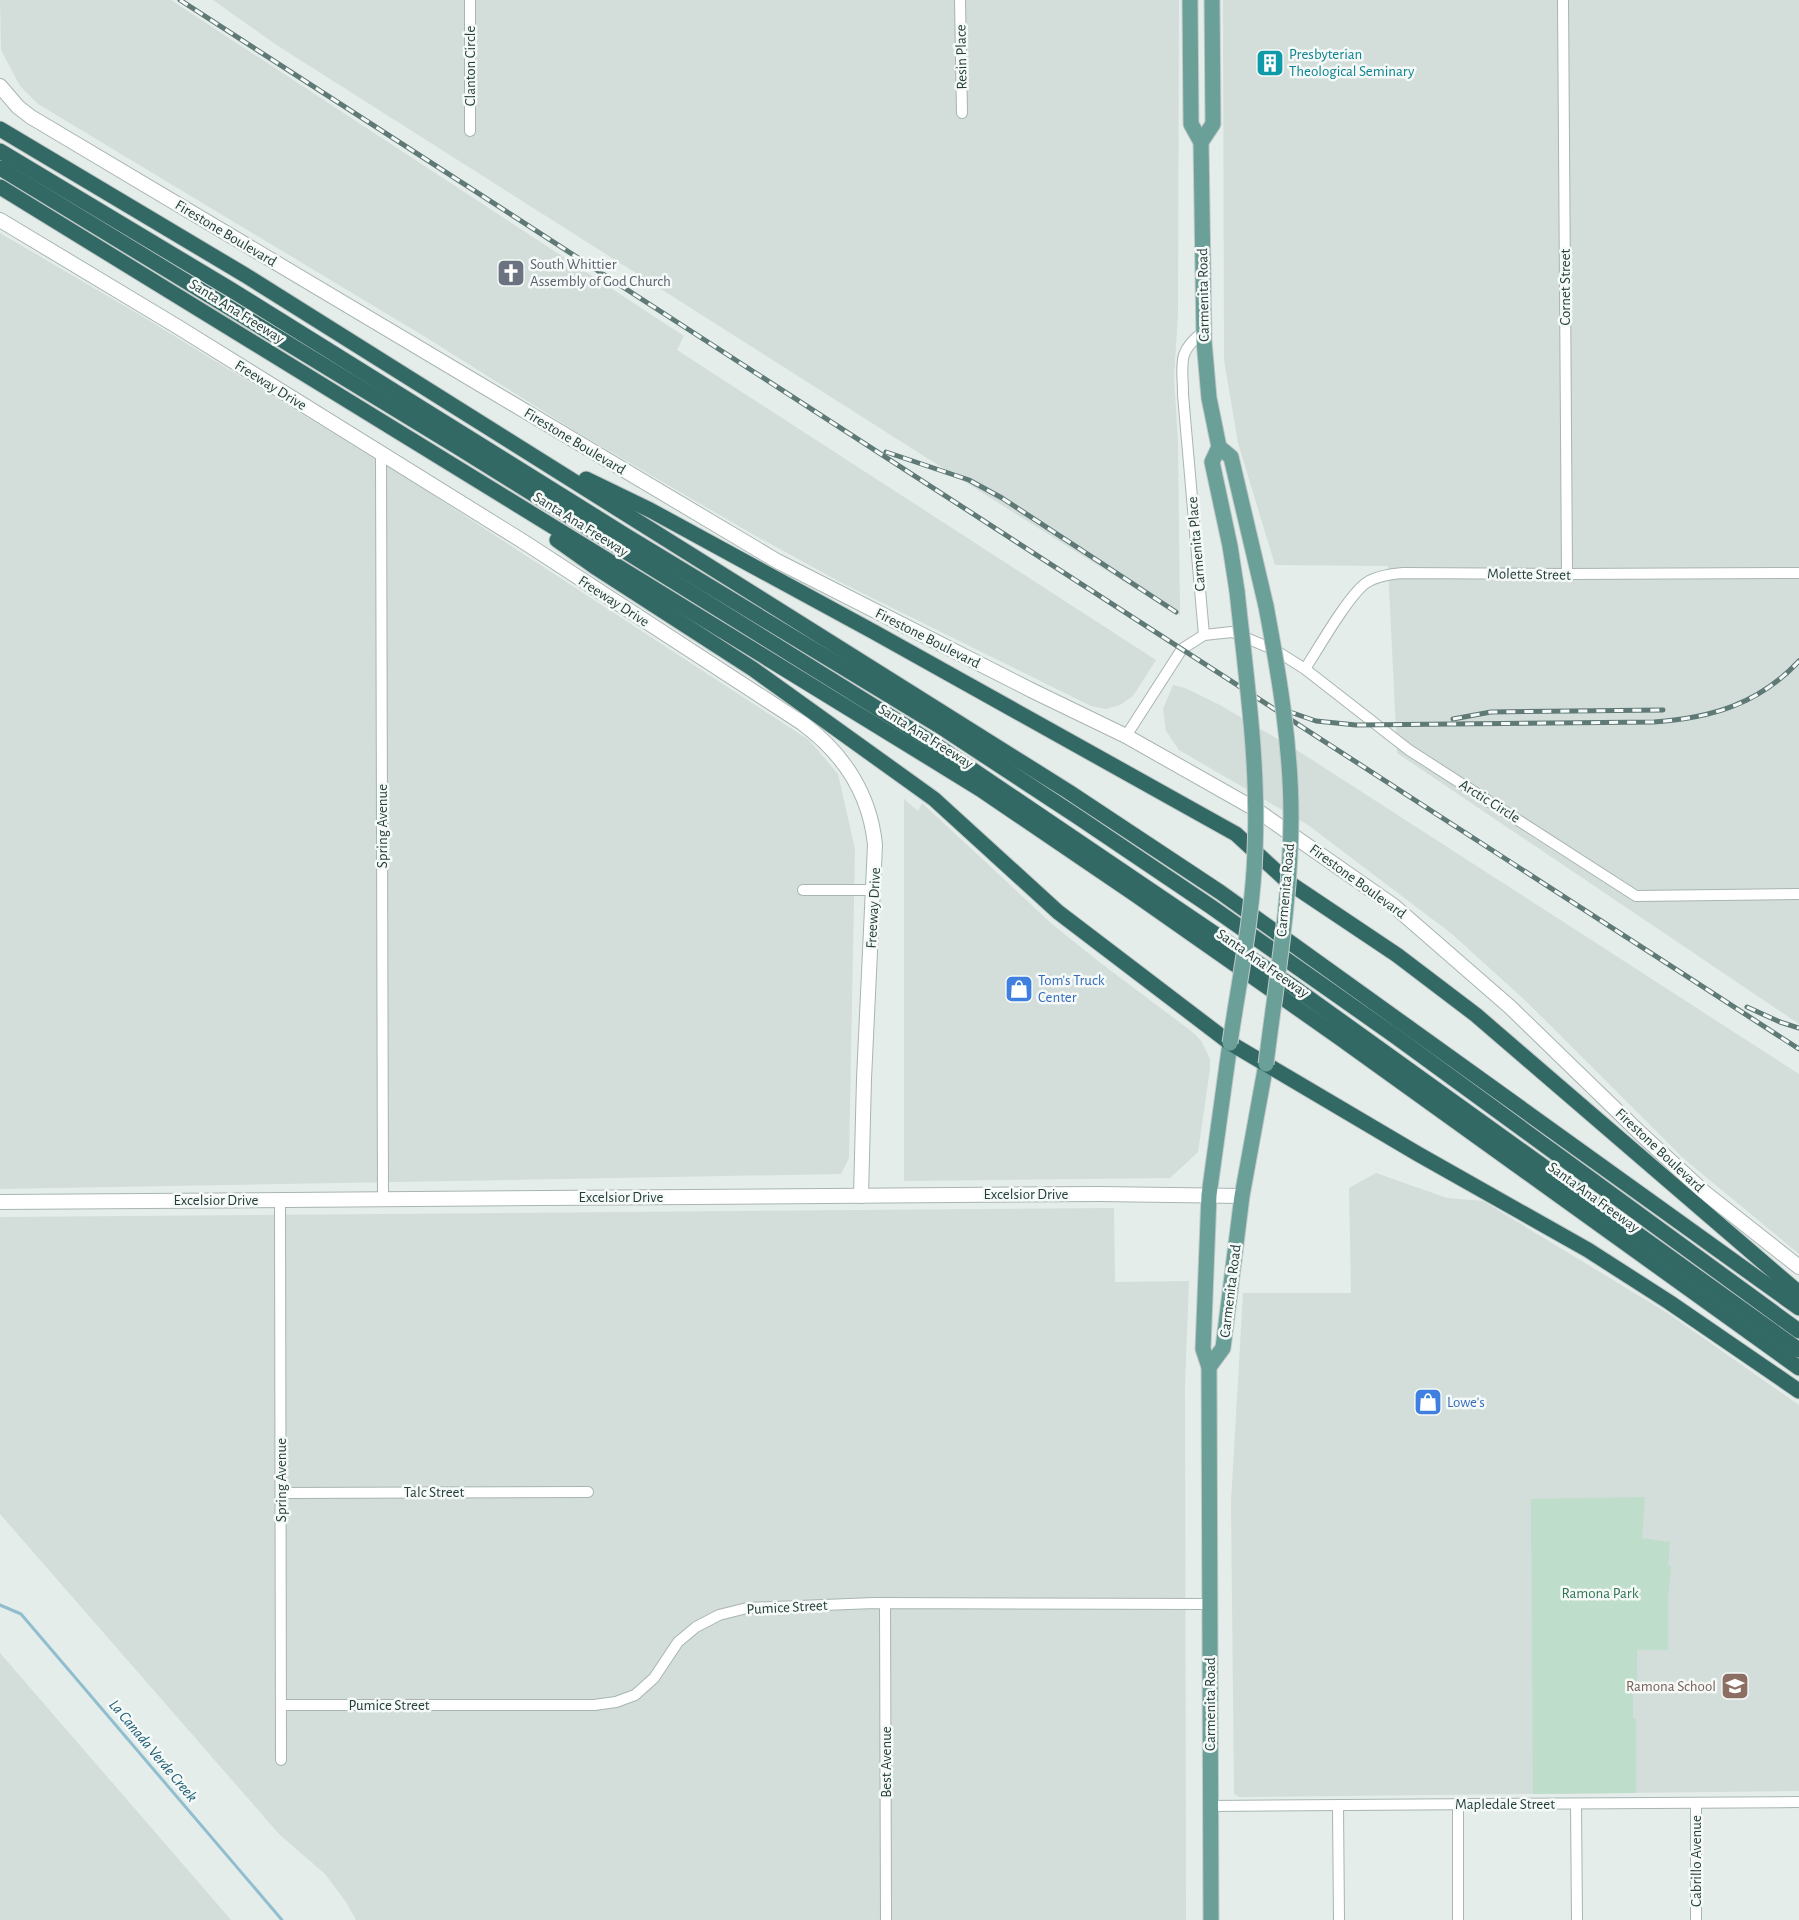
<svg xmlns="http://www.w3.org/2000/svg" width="1799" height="1920" font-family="'Alegreya Sans',sans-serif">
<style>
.built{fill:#d3ddda}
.green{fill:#bfddcb}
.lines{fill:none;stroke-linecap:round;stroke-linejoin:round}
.stream{stroke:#90becf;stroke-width:3}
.minor-casing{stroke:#a8b5b2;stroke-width:12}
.tertiary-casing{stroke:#a8b5b2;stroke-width:16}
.primary-casing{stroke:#c2c9c8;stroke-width:17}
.motorway-casing{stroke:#c2c9c8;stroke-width:17}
.minor{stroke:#fff;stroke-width:10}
.tertiary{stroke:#fff;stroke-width:14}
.primary{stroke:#6ba099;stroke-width:15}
.motorway{stroke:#326964;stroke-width:15}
.rail-casing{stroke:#5f7a76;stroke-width:5}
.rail{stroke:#f5faf8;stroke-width:3;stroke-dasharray:9;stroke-linecap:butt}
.primary-bridge-casing{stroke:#c2c9c8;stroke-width:17;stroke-linecap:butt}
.primary-bridge{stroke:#6ba099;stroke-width:15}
.labels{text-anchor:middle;stroke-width:5;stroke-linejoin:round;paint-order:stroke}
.culture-label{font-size:15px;fill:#0d838f;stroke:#f5faf8;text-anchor:start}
.street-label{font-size:15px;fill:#253e3a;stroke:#f5faf8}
.worship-label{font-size:15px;fill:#5b616d;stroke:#f5faf8;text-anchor:start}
.shop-label{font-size:15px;fill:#366cbe;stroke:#f5faf8;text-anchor:start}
.park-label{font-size:15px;fill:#307452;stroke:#f5faf8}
.education-label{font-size:15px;fill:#785e54;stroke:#f5faf8;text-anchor:end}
.water-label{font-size:16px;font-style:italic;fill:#215f78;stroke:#f5faf8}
</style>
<rect width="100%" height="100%" fill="#e5edea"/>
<g class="built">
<polygon points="0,0 171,0 684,336 677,350 1156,660 1133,696 1120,705 1106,709 1091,706 840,582 754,535 575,431 427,338 38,104 20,86 1,50"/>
<polygon points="213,0 1179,0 1178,316 1174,377 1178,442 1180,615 1177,613 1177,615 927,458 275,44"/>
<polygon points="1223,0 1799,0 1799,1024 1397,753 1388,566 1275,565 1238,443 1224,360"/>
<polygon points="0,233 140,315 416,484 809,740 838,774 855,849 849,1158 841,1174 0,1189"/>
<polygon points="1173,685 1185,688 1220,705 1303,754 1799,1074 1799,1254 1683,1158 1529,1004 1452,934 1308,825 1179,750 1166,731 1163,709"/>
<polygon points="904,799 918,811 922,803 1052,924 1098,961 1195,1034 1202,1042 1210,1059 1210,1069 1198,1152 1170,1178 904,1181"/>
<polygon points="1376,1173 1447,1198 1483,1201 1669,1314 1799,1405 1799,1791 1239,1797 1234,1794 1231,1502 1243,1293 1351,1293 1349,1188"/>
<polygon points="1114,1208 1115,1282 1189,1281 1185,1385 1186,1920 356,1920 346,1902 325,1874 279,1834 0,1514 0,1217"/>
<polygon points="0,1653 142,1817 231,1920 0,1920"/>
</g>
<polygon class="green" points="1645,1497 1642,1538 1670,1542 1668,1565 1671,1566 1668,1597 1668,1650 1637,1650 1637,1682 1633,1682 1633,1718 1636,1719 1636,1793 1533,1794 1531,1499"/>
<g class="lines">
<polyline class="stream" points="0,1605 21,1614 282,1920"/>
<defs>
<g id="minor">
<polyline points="470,0 470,131"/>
<polyline points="960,0 962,113"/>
<polyline points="1563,0 1567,574"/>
<path d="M1203,332C1176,353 1183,363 1183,395L1204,635"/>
<polyline points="381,453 383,1199"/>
<path d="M1305,669C1318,649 1348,596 1366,583C1376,576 1391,574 1403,573L1567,574L1799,573"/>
<polyline points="1126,736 1182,649 1204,635 1232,632 1275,650 1305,669 1409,750 1636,896 1799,894"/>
<polyline points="803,890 874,890"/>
<polyline points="280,1200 281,1760"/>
<polyline points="281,1493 588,1492"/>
<polyline points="885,1604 886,1920"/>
<polyline points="281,1705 594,1705 616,1702 635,1695 654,1678 678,1642 696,1627 719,1615 747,1608 874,1603 1209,1604"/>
<polyline points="1696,1803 1696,1920"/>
<polyline points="1576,1804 1577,1920"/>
<polyline points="1338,1805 1339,1920"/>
<polyline points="1458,1805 1458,1920"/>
<polyline points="1210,1806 1799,1802"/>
</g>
<g id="tertiary">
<polyline points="0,86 18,107 31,117 777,561 1033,691 1126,736 1255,809 1394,906 1510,1007 1641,1134 1704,1192 1799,1267"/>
<path d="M0,220L178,327L524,542L802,723C843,753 870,794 875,845L864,1079L861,1196"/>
<polyline points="0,1202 1099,1194 1242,1196"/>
</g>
<g id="primary">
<polyline points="1190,0 1191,124 1201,142 1204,341 1209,398 1219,447 1212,462 1230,546 1237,591"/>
<polyline points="1201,142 1213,124 1212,0"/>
<polyline points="1219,447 1231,457 1266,606"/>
<polyline points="1209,1367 1223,1348 1242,1196 1266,1064"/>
<polyline points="1211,1920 1209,1367 1203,1349 1209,1195 1230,1043"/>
</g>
<g id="motorway">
<polyline points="0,129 245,275 1069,792 1220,892 1799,1308"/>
<polyline points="0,151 230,289 625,535 938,725 1078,817 1210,906 1395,1036 1799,1331"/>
<polyline points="0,168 456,446 933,743 1295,988 1799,1350"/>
<polyline points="0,187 980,789 1136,895 1340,1038 1799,1368"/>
<polyline points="586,479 650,510 874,632 1236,834 1288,882 1397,955 1476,1015 1799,1293"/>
<polyline points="557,540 595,567 753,669 934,799 1058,912 1230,1043 1418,1154 1588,1250 1669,1302 1799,1391"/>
</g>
</defs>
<use href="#minor" class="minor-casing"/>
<use href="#tertiary" class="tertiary-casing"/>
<use href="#primary" class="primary-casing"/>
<use href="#motorway" class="motorway-casing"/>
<use href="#minor" class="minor"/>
<use href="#tertiary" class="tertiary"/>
<use href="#primary" class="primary"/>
<use href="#motorway" class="motorway"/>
<defs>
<g id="rail">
<polyline points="180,0 1799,1049"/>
<polyline points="886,452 969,480 1002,498 1176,612"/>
<path d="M1287,711L1316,721L1356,725L1654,722C1711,718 1759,704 1799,661"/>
<polyline points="1453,719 1491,712 1663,710"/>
<polyline points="1747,1007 1780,1022 1799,1028"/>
</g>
</defs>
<use href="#rail" class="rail-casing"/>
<use href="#rail" class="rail"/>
<defs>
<g id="primary-bridge">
<path d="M1266,606C1279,675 1291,745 1291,816C1291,899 1276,982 1266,1064"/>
<path d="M1230,1043C1239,980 1253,916 1255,851C1259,764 1246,677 1237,591"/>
</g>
</defs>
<use href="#primary-bridge" class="primary-bridge-casing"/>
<use href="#primary-bridge" class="primary-bridge"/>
</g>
<defs>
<symbol id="building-square" viewBox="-11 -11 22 22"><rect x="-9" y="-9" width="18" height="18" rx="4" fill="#0f9aa8" stroke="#f5faf8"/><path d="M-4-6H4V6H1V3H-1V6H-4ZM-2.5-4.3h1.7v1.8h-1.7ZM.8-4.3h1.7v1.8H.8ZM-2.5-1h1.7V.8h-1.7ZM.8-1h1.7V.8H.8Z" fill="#fff"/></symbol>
<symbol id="church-square" viewBox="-11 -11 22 22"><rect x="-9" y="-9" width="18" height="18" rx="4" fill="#6b7280" stroke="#f5faf8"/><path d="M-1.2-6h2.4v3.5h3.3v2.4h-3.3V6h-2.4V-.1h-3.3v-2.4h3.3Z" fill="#fff"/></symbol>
<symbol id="shop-square" viewBox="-11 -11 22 22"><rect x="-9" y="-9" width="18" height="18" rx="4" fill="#3f7fe0" stroke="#f5faf8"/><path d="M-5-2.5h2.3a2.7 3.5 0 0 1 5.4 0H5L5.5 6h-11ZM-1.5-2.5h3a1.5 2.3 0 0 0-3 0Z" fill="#fff"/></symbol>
<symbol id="school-square" viewBox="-11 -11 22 22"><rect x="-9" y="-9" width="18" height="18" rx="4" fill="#8d6e63" stroke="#f5faf8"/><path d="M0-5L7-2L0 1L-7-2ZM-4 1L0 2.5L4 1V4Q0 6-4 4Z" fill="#fff"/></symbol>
</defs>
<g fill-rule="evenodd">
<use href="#building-square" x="1254" y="47" width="32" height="32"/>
<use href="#church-square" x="495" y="257" width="32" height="32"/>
<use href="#shop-square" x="1003" y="973" width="32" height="32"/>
<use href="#shop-square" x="1412" y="1386" width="32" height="32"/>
<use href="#school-square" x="1719" y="1670" width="32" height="32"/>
</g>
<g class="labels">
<g class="culture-label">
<text x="1289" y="59">Presbyterian<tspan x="1289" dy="17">Theological Seminary</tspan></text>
</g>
<g class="street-label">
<text transform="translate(961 57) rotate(-91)" y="5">Resin Place</text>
<text transform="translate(470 66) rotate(-90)" y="5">Clanton Circle</text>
<text transform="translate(226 233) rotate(31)" y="5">Firestone Boulevard</text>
<text transform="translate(1565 287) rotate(-90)" y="5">Cornet Street</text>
<text transform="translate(1203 295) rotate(-91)" y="5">Carmenita Road</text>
<text transform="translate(237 311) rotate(32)" y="5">Santa Ana Freeway</text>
<text transform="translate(271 385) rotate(32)" y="5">Freeway Drive</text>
<text transform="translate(575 441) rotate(31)" y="5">Firestone Boulevard</text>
<text transform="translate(581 524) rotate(32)" y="5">Santa Ana Freeway</text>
<text transform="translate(1196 544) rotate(-95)" y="5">Carmenita Place</text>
<text transform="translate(1529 574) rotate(1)" y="5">Molette Street</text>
<text transform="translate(614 601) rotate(33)" y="5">Freeway Drive</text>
<text transform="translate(928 638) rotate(27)" y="5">Firestone Boulevard</text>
<text transform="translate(926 736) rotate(32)" y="5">Santa Ana Freeway</text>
<text transform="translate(1490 801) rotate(32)" y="5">Arctic Circle</text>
<text transform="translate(382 826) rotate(-90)" y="5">Spring Avenue</text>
<text transform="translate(1358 881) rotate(36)" y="5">Firestone Boulevard</text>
<text transform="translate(1285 890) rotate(-85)" y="5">Carmenita Road</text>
<text transform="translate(873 908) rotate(-87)" y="5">Freeway Drive</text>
<text transform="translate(1263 963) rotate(35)" y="5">Santa Ana Freeway</text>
<text transform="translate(1660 1150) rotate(43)" y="5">Firestone Boulevard</text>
<text x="1026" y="1199">Excelsior Drive</text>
<text x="621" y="1202">Excelsior Drive</text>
<text transform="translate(1594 1197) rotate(36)" y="5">Santa Ana Freeway</text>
<text x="216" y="1205">Excelsior Drive</text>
<text transform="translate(1230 1291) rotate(-83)" y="5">Carmenita Road</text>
<text transform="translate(281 1480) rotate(-90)" y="5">Spring Avenue</text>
<text x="434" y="1497">Talc Street</text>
<text transform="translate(787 1607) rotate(-3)" y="5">Pumice Street</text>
<text transform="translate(1210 1704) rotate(-90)" y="5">Carmenita Road</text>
<text x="389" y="1710">Pumice Street</text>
<text transform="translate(886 1762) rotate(-90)" y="5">Best Avenue</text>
<text x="1505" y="1809">Mapledale Street</text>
<text transform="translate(1696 1861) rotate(-90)" y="5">Cabrillo Avenue</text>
</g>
<g class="worship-label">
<text x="530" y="269">South Whittier<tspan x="530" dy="17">Assembly of God Church</tspan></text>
</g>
<g class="shop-label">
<text x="1038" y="985">Tom's Truck<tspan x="1038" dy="17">Center</tspan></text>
<text x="1447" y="1407">Lowe's</text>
</g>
<g class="park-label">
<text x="1600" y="1598">Ramona Park</text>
</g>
<g class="education-label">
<text x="1716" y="1691">Ramona School</text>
</g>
<g class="water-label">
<text transform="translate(154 1750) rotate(50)" y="6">La Canada Verde Creek</text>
</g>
</g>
</svg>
